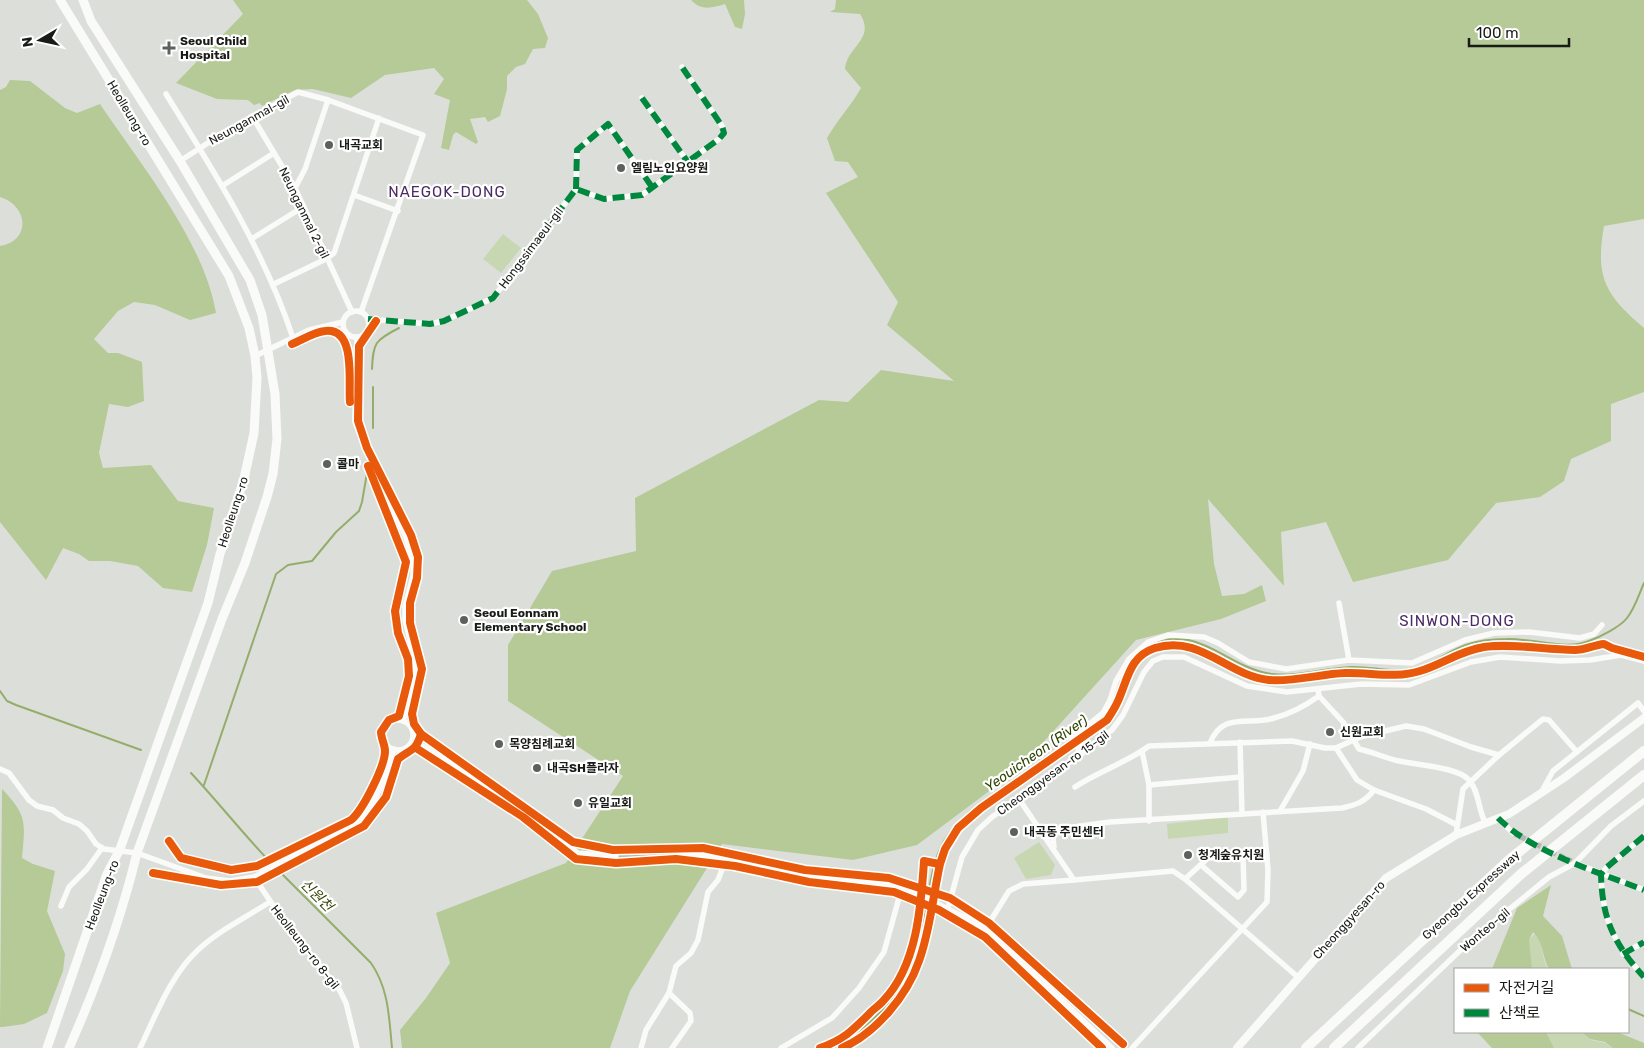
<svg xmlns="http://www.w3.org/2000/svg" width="1644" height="1048" font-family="Rubik,'Noto Sans KR',sans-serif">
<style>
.green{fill:#c7d7b2}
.forest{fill:#b5ca96}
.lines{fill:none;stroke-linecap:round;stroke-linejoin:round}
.stream{stroke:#95ad6c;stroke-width:2}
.street-tunnel{stroke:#b5b8b2;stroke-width:5.5;stroke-dasharray:5.5 3;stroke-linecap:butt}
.street{stroke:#fafaf9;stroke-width:5.5}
.secondary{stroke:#fafaf9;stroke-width:8}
.primary{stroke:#fafaf9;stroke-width:9}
.highway{stroke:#fafaf9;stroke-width:10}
.quiet{stroke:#00873e;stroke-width:6;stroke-dasharray:12 6;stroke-linecap:butt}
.cycleway-casing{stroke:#fff;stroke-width:11}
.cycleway{stroke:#e8590c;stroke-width:8}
.poi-dot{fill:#5d605b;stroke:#fff;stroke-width:2}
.labels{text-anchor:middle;stroke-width:4.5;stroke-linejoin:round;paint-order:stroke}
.poi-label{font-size:12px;font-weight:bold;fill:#191b17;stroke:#fff;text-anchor:start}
.street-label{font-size:12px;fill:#191b17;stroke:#fff}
.water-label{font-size:14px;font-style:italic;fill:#304601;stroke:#fff}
.quarter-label{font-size:15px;letter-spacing:1px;fill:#4a2b64;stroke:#fff}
</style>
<rect width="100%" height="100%" fill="#dcdfd9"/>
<g class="green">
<polygon points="503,234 521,248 501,273 483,259"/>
<polygon points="1228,817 1228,833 1168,839 1167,824"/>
<polygon points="1039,842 1055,865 1051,875 1026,879 1014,858"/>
<path d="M1535,934C1544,944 1541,958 1548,969H1532L1528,940Z"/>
<polygon points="1546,1032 1581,1032 1591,1040 1605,1043 1613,1048 1554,1048"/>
</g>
<g class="forest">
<polygon points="233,0 527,0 538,14 548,38 545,48 533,49 525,64 516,67 507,76 507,89 500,116 488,122 485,117 470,119 478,142 476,144 456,132 453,135 449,150 441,148 450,100 434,94 444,79 434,68 385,75 351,98 313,89 295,90 262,106 260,103 254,105 248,100 217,99 176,83 243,14"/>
<path d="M691,0H744L745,14L742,29L735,27L725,4C712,8 701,11 691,0Z"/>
<path d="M836,0H1644V219L1604,226C1595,277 1605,295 1644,328V392L1611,404V441L1571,459L1564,481L1540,497L1496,503L1448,560L1353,582L1326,522L1281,532L1284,586L1208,499L1214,564L1222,596L1244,594L1262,585L1266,601L1221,619L1136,640L1020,768L917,845L853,860L722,844L630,991L610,1048H402L400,1030L426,998L450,963L436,913L566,863L623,776L508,701V645L552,571L636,551L635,498L819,400L848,402L881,370L954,381L887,325L898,302L826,193L858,177L848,162L835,161L827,138C837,120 851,106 861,88L845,69C847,46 876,39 860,14L830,12L835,9Z"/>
<path d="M10,80L30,81L65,108L77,113L100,104C140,164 204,241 216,313L190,320L155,305L134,302L118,311L94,339L108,353H118L142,362L144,401L128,407L109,404L99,453L103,468L151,465L178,501L214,508L207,545L192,592L163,588L138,566L110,561H89L79,554L63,548L46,580L0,522V246C31,241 29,206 0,197V90L6,87Z"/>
<path d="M2,789C28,816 25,823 22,858L33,864L55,871L47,911L65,954L63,971L47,1013L24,1024L3,1027H0Z"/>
<path d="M1551,885L1543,916L1562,936L1572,969H1549C1542,957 1544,943 1533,932L1529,940L1532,969H1492L1517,908Z"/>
<polygon points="1477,1032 1546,1032 1554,1048 1492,1048"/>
<polygon points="1581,1032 1617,1032 1644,1043 1644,1048 1613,1048 1605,1042 1590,1039"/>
</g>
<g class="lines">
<g class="stream">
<path d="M372,369C373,343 375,340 399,328"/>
<polyline points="373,428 373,387"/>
<path d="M1145,648C1197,619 1225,668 1272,674C1299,677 1324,668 1351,667C1372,666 1393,674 1415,668C1434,664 1448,651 1466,645C1479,640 1493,639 1507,639C1533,638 1567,651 1589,641C1600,637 1620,627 1627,618C1635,608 1639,594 1644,583"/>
<polyline points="0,691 7,701 16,705 141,750"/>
<path d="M191,773C219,803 244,835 272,864"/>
<polyline points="204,785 276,574 288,565 312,561 336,532 359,511 362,502 367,473"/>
<path d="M276,868L371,963C389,989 389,1018 392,1048"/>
<polyline points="1628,1009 1644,1016"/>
<path d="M833,1048C895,1013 913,974 926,906C930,885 933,860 944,841C966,805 1010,785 1045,763C1056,755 1067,746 1078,738C1086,731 1098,725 1105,717C1117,703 1121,682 1128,665"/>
</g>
<g class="street-tunnel">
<polyline points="1513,833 1575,863"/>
<polyline points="616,856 675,854"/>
</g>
<g class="street">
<path d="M166,94C215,173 264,250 293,338"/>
<polyline points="642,98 687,161"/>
<polyline points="252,116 295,188 352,312"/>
<polyline points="180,161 225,132 298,92 328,100 423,135 361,312"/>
<polyline points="222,186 274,153"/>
<polyline points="295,188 305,169 328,100"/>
<polyline points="576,189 577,150 608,124 652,187"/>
<polyline points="354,195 398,211"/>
<polyline points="253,238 303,207"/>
<polyline points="274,284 326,259 334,253 379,118"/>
<circle cx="356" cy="324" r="13"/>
<polyline points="368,319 430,324 444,321 493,298 576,189 604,199 642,195 719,139 724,133 722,126 682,67"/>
<polyline points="357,337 355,422 365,448 405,535 413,560 413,576 405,606 405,620 417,670 414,688 403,721"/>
<polyline points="255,356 309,330 343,322"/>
<polyline points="1339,603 1349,660"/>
<path d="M1318,689L1319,696L1343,722L1359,749C1373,752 1385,758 1399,761C1416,765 1458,767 1469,780C1479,791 1478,809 1485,822"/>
<circle cx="398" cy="735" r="15"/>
<polyline points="412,741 431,750 473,778 578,853 616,856"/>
<polyline points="1240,742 1242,814"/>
<path d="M1210,743C1223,711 1248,726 1274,718C1290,714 1305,706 1319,696"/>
<polyline points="1336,748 1357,780 1374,790 1426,809 1457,825"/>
<polyline points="1142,751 1149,785 1149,821"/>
<polyline points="1082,754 1071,739 1103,713 1110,700 1116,681 1129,659 1148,642 1168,635 1204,637 1218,643 1249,662 1286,669 1349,660 1412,663 1465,640 1494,633 1529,632 1580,638 1594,634 1602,625"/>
<path d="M0,769L9,773L29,800L37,806L53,810L63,818L79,824L87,831L96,844L104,849L137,853L206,878L230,881L254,877L357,823C377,802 386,777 394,749"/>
<polyline points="1149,785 1241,777"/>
<path d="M1075,787C1099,771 1126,763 1149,746L1292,741L1325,748H1336L1360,737L1406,726L1424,729L1471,747L1499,755"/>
<polyline points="1541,793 1553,771 1638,703 1644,711"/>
<polyline points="1019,799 1074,880 1173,871 1185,879 1299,978"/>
<polyline points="1280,811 1303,771 1310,744"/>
<polyline points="1498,818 1513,833"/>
<polyline points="1456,835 1463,789 1499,755 1543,719 1549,720 1577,752"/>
<path d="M1644,836L1607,867L1601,874C1602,919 1614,944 1644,977"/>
<path d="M1054,847L1052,831L1059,829L1110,822L1342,808C1356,805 1365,802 1374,790"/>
<polyline points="675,854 700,854 726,859 806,877 860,880 908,889 986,928 1112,1048"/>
<polyline points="1575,863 1644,890"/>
<polyline points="1201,865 1238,897 1244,890 1243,856"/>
<polyline points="254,877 287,926 339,989 346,1003 357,1048"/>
<polyline points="1185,879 1208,858 1267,855"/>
<polyline points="61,906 69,887 87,869 102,848"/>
<polyline points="948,908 962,857 978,830 992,817 1057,772 1112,730 1123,715 1144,672 1153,661 1163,657 1184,657 1247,686 1287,692 1361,684 1409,685 1471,662 1500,657 1560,661 1590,660 1621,655 1644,661"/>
<polyline points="986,928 1009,891 1023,884 1074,880"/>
<polyline points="1623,954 1644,942"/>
<polyline points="669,993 690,1013 691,1021 672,1048"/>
<path d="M140,1048C156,1015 171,974 199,949C220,930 246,917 270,902"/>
<polyline points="641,1048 646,1030 669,993 676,966 691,953 698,940 708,892 718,880 726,859"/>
<polyline points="781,1048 832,1018 859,988 884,952 902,887"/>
<polyline points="1132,1048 1267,902 1268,870 1263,812"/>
<polyline points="1358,1048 1469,942 1549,877 1575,863 1611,826 1644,801"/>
</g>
<polyline class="secondary" points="1237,1048 1386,878 1456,835 1509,814 1564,778 1644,718"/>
<g class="primary">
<polyline points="47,1048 107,874 120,849 208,603 220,554 244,479 254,433 257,378 255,356 249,328 229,276 60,0"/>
<path d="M69,1048C97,985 121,919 137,853L222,619L245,563L267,497L273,474L277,439L275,394L262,315L250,280L180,161L91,21L83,0"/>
</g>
<g class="highway">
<polyline points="1306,1048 1509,860 1644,751"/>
<polyline points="1334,1048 1521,874 1644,775"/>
</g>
<g class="quiet">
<polyline points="642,98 687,161"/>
<polyline points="576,189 577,150 608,124 652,187"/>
<polyline points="368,319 430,324 444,321 493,298 576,189 604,199 642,195 719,139 724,133 722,126 682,67"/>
<path d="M1498,818C1533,853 1598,872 1644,890"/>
<path d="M1644,836L1607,867L1601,874C1602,919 1614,944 1644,977"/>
<polyline points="1623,954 1644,942"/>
</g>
<defs>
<g id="cycleway">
<path d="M292,344C302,340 314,332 325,331C357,327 348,384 350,402"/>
<polyline points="421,734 573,842 613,850 703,848 805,870 889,878 950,898 989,923 1123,1044"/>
<polyline points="416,748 523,817 576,859 616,863 676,859 735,866 809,882 894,892 939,910 985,937 1102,1048"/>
<path d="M169,841L181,858L231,870L257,866L351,820C363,810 385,766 385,751C385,745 381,738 381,732L389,720L399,716L409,676L408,659L398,633L395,611L406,562L368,466"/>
<path d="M153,873L221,885L257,882L364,826L386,797L398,759C411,749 416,751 421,734L414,724L412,714L422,669L410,623V603L417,578L418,557L411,535L367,448L358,421L359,346L376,321"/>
<path d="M820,1048C843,1040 852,1031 869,1014C873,1009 879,1006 883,1001C917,966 921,907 924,861L939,864"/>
<path d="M842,1048C876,1033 907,996 919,961C930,931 933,896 940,864L945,849L958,828L981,808L1107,720C1111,714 1115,708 1118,701C1128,678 1130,656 1155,648C1200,634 1228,676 1269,680C1294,682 1320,674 1345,673C1370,672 1395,679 1420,671C1443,664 1459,651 1484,647C1514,643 1544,650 1575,650C1585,650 1594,645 1604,644L1612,648L1644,657"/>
</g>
</defs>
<use href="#cycleway" class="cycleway-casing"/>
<use href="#cycleway" class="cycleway"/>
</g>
<g class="poi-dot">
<path d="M166.5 40.5h5v5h5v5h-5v5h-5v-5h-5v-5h5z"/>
<circle cx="329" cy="145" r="5"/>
<circle cx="621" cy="168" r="5"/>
<circle cx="327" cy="464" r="5"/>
<circle cx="464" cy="620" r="5"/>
<circle cx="1330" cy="732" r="5"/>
<circle cx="499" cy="744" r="5"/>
<circle cx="537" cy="768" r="5"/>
<circle cx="578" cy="803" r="5"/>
<circle cx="1014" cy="832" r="5"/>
<circle cx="1188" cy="855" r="5"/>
</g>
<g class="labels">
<g class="poi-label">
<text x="180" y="45">Seoul Child<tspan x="180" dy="14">Hospital</tspan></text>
<text x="339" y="149">내곡교회</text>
<text x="631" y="172">엘림노인요양원</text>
<text x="337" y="468">콜마</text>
<text x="474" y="617">Seoul Eonnam<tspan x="474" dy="14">Elementary School</tspan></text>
<text x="1340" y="736">신원교회</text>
<text x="509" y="748">목양침례교회</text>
<text x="547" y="772">내곡SH플라자</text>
<text x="588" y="807">유일교회</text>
<text x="1024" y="836">내곡동 주민센터</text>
<text x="1198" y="859">청계숲유치원</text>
</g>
<g class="street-label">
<text transform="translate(129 113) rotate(59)" y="4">Heolleung-ro</text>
<text transform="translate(249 120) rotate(-29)" y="4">Neunganmal-gil</text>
<text transform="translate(304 213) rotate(64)" y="4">Neunganmal 2-gil</text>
<text transform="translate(531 248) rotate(-53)" y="4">Hongssimaeul-gil</text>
<text transform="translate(233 512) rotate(-72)" y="4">Heolleung-ro</text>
<text transform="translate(1053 773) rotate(-36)" y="4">Cheonggyesan-ro 15-gil</text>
<text transform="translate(102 895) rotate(-69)" y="4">Heolleung-ro</text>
<text transform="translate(1471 895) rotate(-42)" y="4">Gyeongbu Expressway</text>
<text transform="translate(1349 920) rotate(-48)" y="4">Cheonggyesan-ro</text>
<text transform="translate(1485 930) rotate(-40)" y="4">Wonteo-gil</text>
<text transform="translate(305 947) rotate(52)" y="4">Heolleung-ro 8-gil</text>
</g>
<g class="water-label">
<text transform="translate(1036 753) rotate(-35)" y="5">Yeouicheon (River)</text>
<text transform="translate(317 895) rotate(45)" y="5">신원천</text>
</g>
<g class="quarter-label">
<text x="447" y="197">NAEGOK-DONG</text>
<text x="1457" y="626">SINWON-DONG</text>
</g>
</g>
<rect x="1454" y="968" width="175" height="65" fill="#ffffff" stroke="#a3a4a2"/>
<rect x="1464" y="984" width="25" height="8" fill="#e8590c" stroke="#a3a4a2"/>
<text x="1499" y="993" font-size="15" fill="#191b17">자전거길</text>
<rect x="1464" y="1009" width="25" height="8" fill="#00873e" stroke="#a3a4a2"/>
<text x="1499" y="1018" font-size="15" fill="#191b17">산책로</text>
<g transform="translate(40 40) rotate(261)" stroke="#ffffff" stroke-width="4" paint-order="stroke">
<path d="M0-4L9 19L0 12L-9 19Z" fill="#191b17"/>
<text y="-8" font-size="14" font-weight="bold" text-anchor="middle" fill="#191b17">N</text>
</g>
<path d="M1469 38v8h100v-8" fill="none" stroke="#191b17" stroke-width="2.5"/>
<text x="1476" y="38" font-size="15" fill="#191b17" stroke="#ffffff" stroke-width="4" paint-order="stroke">100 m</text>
</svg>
